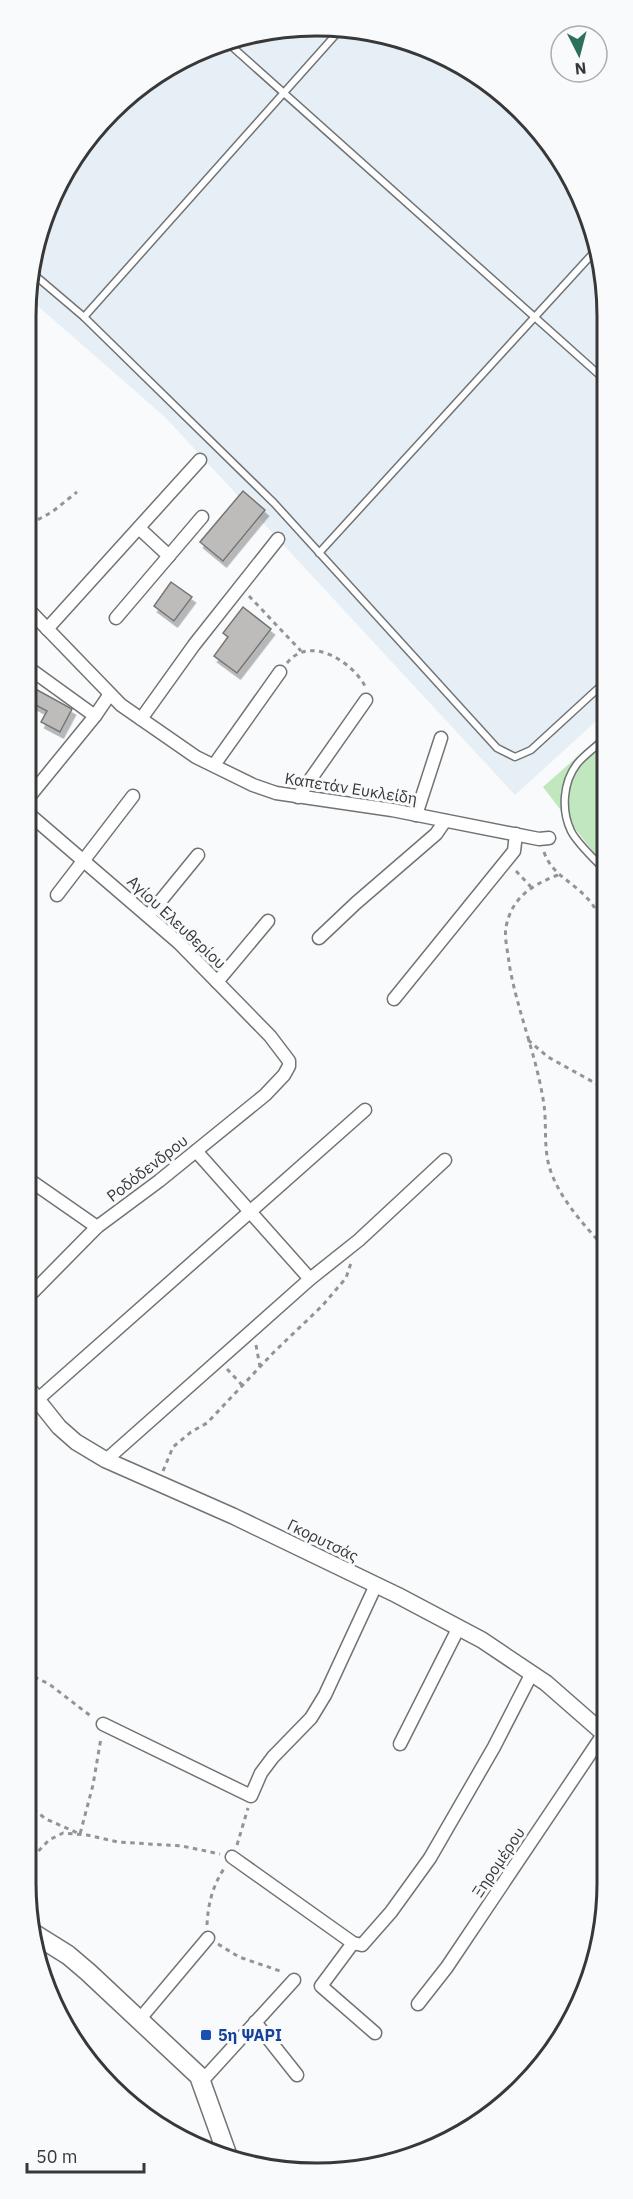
<svg xmlns="http://www.w3.org/2000/svg" width="633" height="2199" font-family="'IBM Plex Sans',sans-serif">
<style>
.built{fill:#e7eff6}
.green{fill:#c0e7be}
.building{fill:#bebcbb;stroke:#767573;stroke-width:1.5;filter:url(#shadow)}
.lines{fill:none;stroke-linecap:round;stroke-linejoin:round}
.service-casing{stroke:#717374;stroke-width:9}
.minor-casing{stroke:#717374;stroke-width:15}
.tertiary-casing{stroke:#717374;stroke-width:18}
.secondary-casing{stroke:#717374;stroke-width:21}
.path{stroke:#939495;stroke-width:3;stroke-dasharray:4.5 4.5;stroke-linecap:butt}
.service{stroke:#fff;stroke-width:6}
.minor{stroke:#fff;stroke-width:12}
.tertiary{stroke:#fff;stroke-width:15}
.secondary{stroke:#fff;stroke-width:18}
.transit-dot{fill:#1a4fb4;stroke:#f8fafb;stroke-width:2}
.labels{text-anchor:middle;stroke-width:6;stroke-linejoin:round;paint-order:stroke}
.street-label{font-size:16px;fill:#383839;stroke:#f8fafb}
.transit-label{font-size:16px;font-weight:bold;fill:#164399;stroke:#f8fafb;text-anchor:start}
.rim{fill:none;stroke:#383839;stroke-width:3}
</style>
<defs>
<filter id="shadow"><feDropShadow dx="3.5" dy="6" stdDeviation="0" flood-color="#0004"/></filter>
</defs>
<rect width="100%" height="100%" fill="#f8fafb"/>
<polygon class="built" points="259,31 373,31 446,56 522,111 578,188 605,279 604,714 515,795 165,417 31,300 31,260 74,155 155,75"/>
<polygon class="green" points="604,733 604,866 543,787"/>
<g class="building">
<polygon points="243,491 265,510 223,561 200,542"/>
<polygon points="171,582 192,597 174,621 154,606"/>
<polygon points="243,607 271,629 237,673 214,656 228,637 223,633"/>
<polygon points="30,686 72,709 60,732 41,722 47,711 30,702"/>
</g>
<g class="lines">
<defs>
<g id="service">
<polyline points="229,44 605,380"/>
<polyline points="31,272 84,317 339,31"/>
<polyline points="84,317 274,503 497,748 515,757 531,750 604,683"/>
<polyline points="319,553 596,250"/>
<path d="M604,869C594,859 577,843 571,831C561,810 563,782 577,764C584,755 596,747 604,739"/>
</g>
<g id="minor">
<polyline points="140,529 169,556"/>
<polyline points="30,611 121,705 196,757 253,785 276,793 392,810 539,839 549,838"/>
<polyline points="116,618 202,517"/>
<polyline points="47,629 200,460"/>
<polyline points="30,669 95,716"/>
<polyline points="141,719 194,645 278,539"/>
<polyline points="214,765 280,672"/>
<polyline points="29,797 95,716 110,694"/>
<polyline points="298,797 366,700"/>
<polyline points="416,815 441,738"/>
<polyline points="57,895 133,796"/>
<polyline points="149,915 198,855"/>
<polyline points="319,938 356,903 436,834 445,821"/>
<polyline points="217,982 268,921"/>
<polyline points="394,999 514,851 516,834"/>
<polyline points="196,1151 310,1279"/>
<polyline points="28,1179 97,1227"/>
<polyline points="27,1298 97,1227 159,1181 265,1095 284,1075 289,1066 289,1061 270,1036 179,943 29,814"/>
<polyline points="37,1400 365,1110"/>
<polyline points="106,1460 310,1279 359,1240 445,1160"/>
<polyline points="103,1724 251,1796 261,1773 273,1757 311,1718 325,1695 376,1585"/>
<polyline points="400,1744 459,1627"/>
<polyline points="232,1857 353,1943 362,1945 391,1912 430,1858 494,1747 532,1673"/>
<polyline points="353,1943 321,1986 375,2033"/>
<polyline points="418,2004 447,1967 602,1736"/>
<polyline points="139,2020 208,1938"/>
<polyline points="255,2022 297,2075"/>
<polyline points="202,2081 294,1980"/>
</g>
<polyline id="tertiary" points="27,1387 59,1427 76,1442 106,1460 233,1516 397,1595 482,1640 546,1683 602,1732"/>
<polyline id="secondary" points="36,1935 68,1955 88,1972 199,2076 227,2154"/>
</defs>
<use href="#service" class="service-casing"/>
<use href="#minor" class="minor-casing"/>
<use href="#tertiary" class="tertiary-casing"/>
<use href="#secondary" class="secondary-casing"/>
<g class="path">
<polyline points="30,524 52,512 77,492"/>
<polyline points="249,596 301,651"/>
<path d="M287,663C310,634 352,662 365,686"/>
<path d="M544,852C552,875 572,881 587,898C594,905 599,915 604,923"/>
<polyline points="516,871 531,887"/>
<path d="M558,875C532,885 512,897 506,927C504,937 508,952 509,963C517,1011 537,1056 544,1105C547,1127 543,1151 551,1172C561,1200 584,1225 603,1246"/>
<polyline points="528,1040 548,1057 604,1088"/>
<polyline points="256,1345 260,1367"/>
<polyline points="227,1369 242,1385"/>
<polyline points="163,1471 173,1447 191,1432 207,1423 274,1352 322,1306 346,1278 351,1263"/>
<polyline points="26,1673 49,1684 92,1717"/>
<polyline points="26,1804 46,1819 80,1834 93,1785 101,1738"/>
<polyline points="237,1845 248,1808"/>
<polyline points="26,1864 49,1840 63,1833 87,1835 118,1842 182,1846 220,1854"/>
<path d="M207,1925C208,1903 213,1885 225,1867"/>
<polyline points="218,1944 239,1957 283,1972"/>
</g>
<use href="#service" class="service"/>
<use href="#minor" class="minor"/>
<use href="#tertiary" class="tertiary"/>
<use href="#secondary" class="secondary"/>
</g>
<rect class="transit-dot" x="200" y="2029" width="12" height="12" rx="3"/>
<g class="labels">
<g class="street-label">
<text transform="translate(351 788) rotate(9)" y="6">Καπετάν Ευκλείδη</text>
<text transform="translate(177 922) rotate(43)" y="6">Αγίου Ελευθερίου</text>
<text transform="translate(147 1168) rotate(-38)" y="6">Ροδόδενδρου</text>
<text transform="translate(323 1540) rotate(26)" y="6">Γκορυτσάς</text>
<text transform="translate(498 1862) rotate(-56)" y="6">Ξηρομέρου</text>
</g>
<g class="transit-label">
<text x="218" y="2041">5η ΨΑΡΙ</text>
</g>
</g>
<path d="M0 0H633V2199H0ZM316 36H317A280 280 0 0 1 597 316V1883A280 280 0 0 1 317 2163H316A280 280 0 0 1 36 1883V316A280 280 0 0 1 316 36Z" fill="#f8fafb" fill-rule="evenodd"/>
<path class="rim" d="M316 36H317A280 280 0 0 1 597 316V1883A280 280 0 0 1 317 2163H316A280 280 0 0 1 36 1883V316A280 280 0 0 1 316 36Z"/>
<g transform="translate(579 54) rotate(174)"><circle r="28" fill="#f8fafb" stroke="#abacad" stroke-width="1.5"/>
<path d="M0-4.5L10 22L0 15L-10 22Z" fill="#2d6f5e"/>
<text y="-9" font-size="16" font-weight="bold" text-anchor="middle" fill="#383839">N</text>
</g>
<path d="M27 2163v9h117v-9" fill="none" stroke="#383839" stroke-width="3"/>
<text x="36" y="2163" font-size="18" fill="#383839" stroke="#f8fafb" stroke-width="4.5" paint-order="stroke">50 m</text>
</svg>
